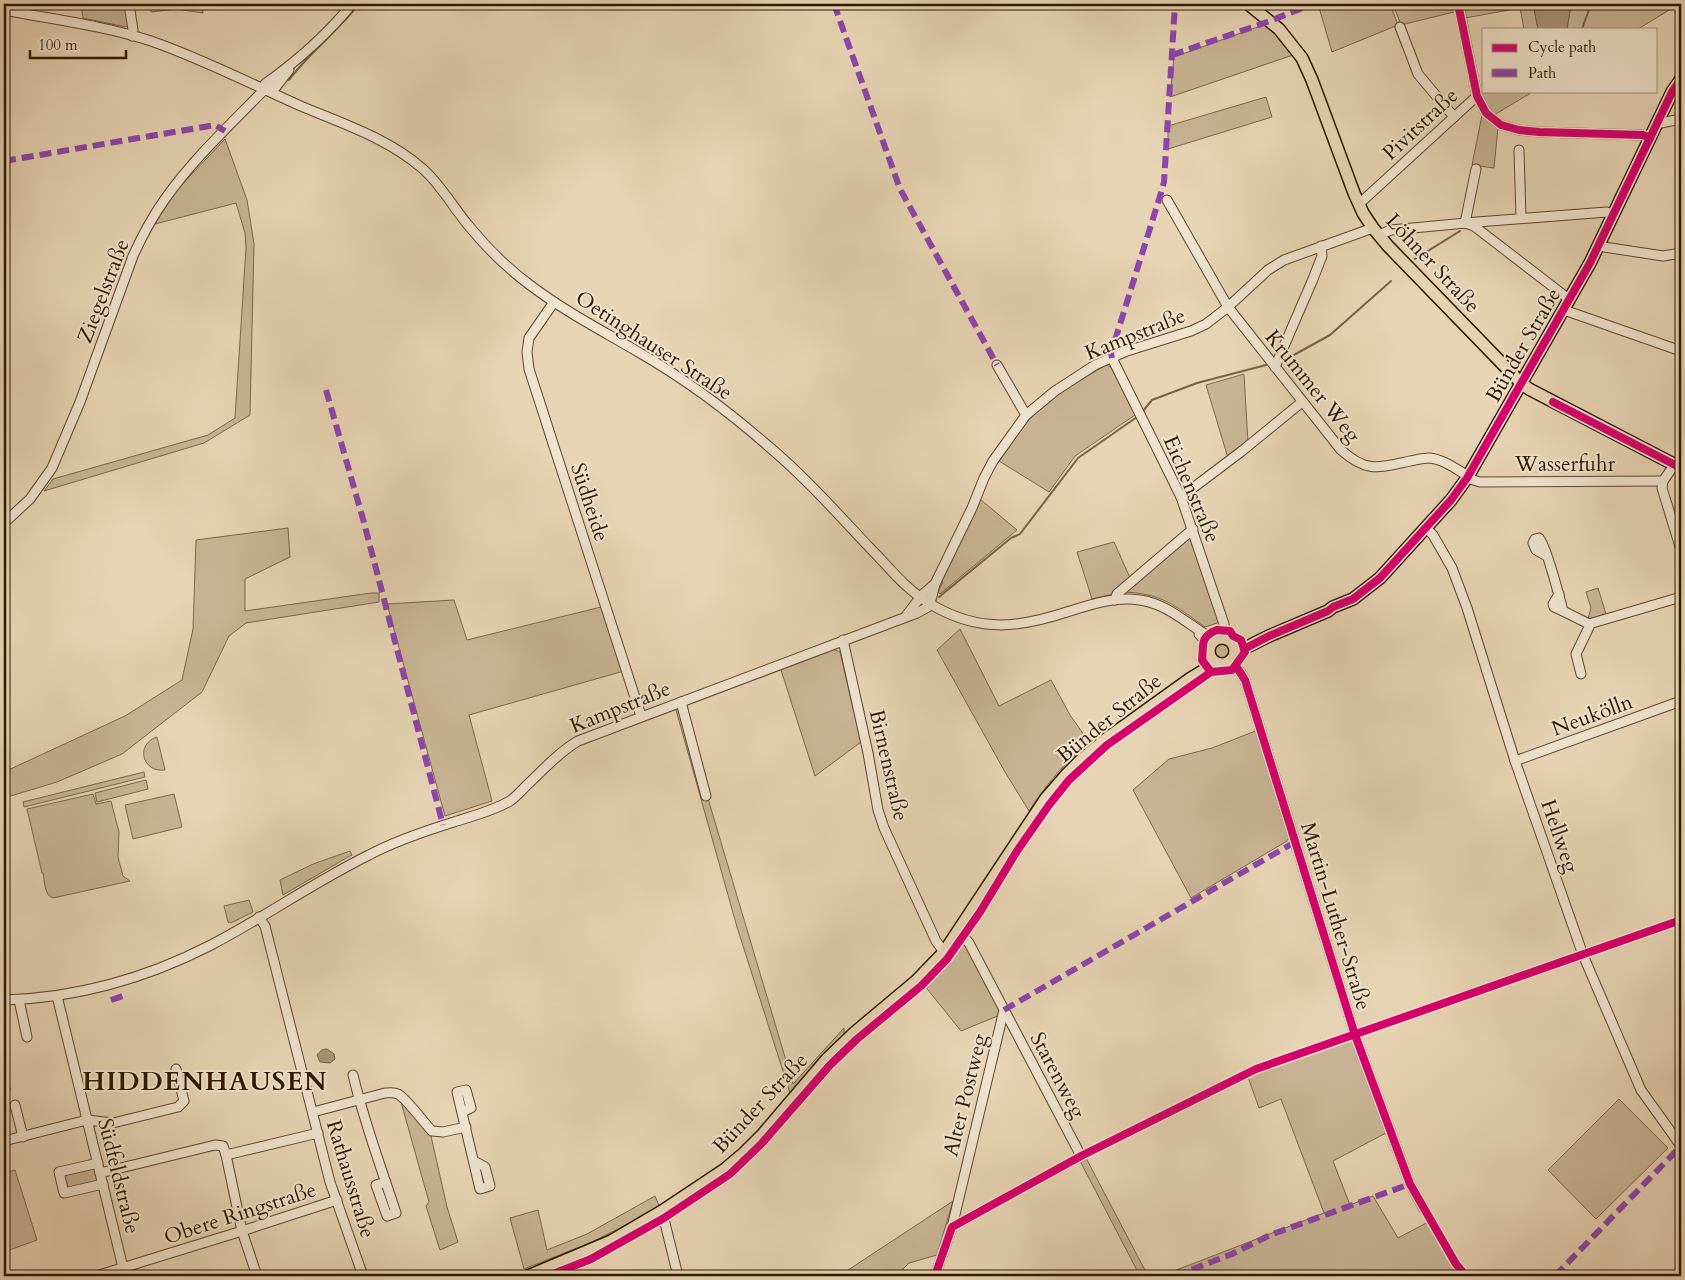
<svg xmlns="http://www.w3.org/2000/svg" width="1685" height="1280" font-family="Cardo,serif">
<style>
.green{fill:#c8b495;stroke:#7b664a}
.water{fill:#a89477;stroke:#776247}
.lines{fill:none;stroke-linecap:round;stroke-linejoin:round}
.stream{stroke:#776247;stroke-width:2}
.minor-casing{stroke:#5c472d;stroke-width:11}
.major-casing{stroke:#2e1800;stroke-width:14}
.minor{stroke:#efe3ce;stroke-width:9}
.major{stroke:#e7d4b4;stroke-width:11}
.quiet{stroke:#8e44ad;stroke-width:6;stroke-dasharray:12 6;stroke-linecap:butt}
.cycleway-casing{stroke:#efe3ce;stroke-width:11}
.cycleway{stroke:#d6006c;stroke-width:8}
.labels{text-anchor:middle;stroke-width:4;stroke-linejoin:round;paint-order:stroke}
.street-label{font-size:21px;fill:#2e1800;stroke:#efe3ce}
.district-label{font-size:26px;font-weight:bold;letter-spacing:1px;fill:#2e1800;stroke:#efe3ce}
</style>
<rect width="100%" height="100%" fill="#e7d4b4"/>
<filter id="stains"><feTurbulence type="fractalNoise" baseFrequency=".004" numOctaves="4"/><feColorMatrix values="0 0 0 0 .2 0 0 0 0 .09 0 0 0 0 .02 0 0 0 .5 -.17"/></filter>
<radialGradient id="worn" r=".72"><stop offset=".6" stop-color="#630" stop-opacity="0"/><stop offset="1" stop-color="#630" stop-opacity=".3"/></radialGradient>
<g class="green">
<polygon points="81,4 126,4 129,24 126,27 83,18"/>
<polygon points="149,4 202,4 203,13 176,9 151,12"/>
<polygon points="1318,4 1390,4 1398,25 1332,52"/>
<polygon points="1393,4 1457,4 1458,11 1401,25"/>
<polygon points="1462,4 1533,4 1538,29 1524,29 1520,8 1465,18"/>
<polygon points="1571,4 1679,4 1638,29 1567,29"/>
<polygon points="1266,24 1280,39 1293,55 1170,97 1174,57"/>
<polygon points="1487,91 1534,91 1494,115 1486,108 1480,97"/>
<polygon points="1266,97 1272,117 1168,149 1168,126"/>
<polygon points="1482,115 1498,127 1494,168 1472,165"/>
<polygon points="225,139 247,200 254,244 250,415 204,443 44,491 53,479 208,435 235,418 246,248 245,233 236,203 155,224 174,193"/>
<path d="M1106,365L1111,367L1135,415L1075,456L1049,492L999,461C1010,445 1020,429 1033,415C1053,393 1082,380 1106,365Z"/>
<polygon points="1244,374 1248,443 1228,458 1206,385"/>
<polygon points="980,499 1017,530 940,594 938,592 943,582 941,581"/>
<polygon points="288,528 290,557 245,579 245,611 371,593 379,593 379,602 246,623 229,636 202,692 122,754 57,782 4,798 4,772 125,716 182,680 193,629 196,540"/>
<path d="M1187,537H1192L1220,622L1205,627C1174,605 1161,593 1122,592Z"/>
<polygon points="1114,542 1131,580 1117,593 1092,599 1077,552"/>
<polygon points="1598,588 1606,614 1588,619 1591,608 1586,592"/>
<polygon points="454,600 467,640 601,607 624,671 469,715 492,801 445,816 387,604"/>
<path d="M960,629L999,706L1051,680L1070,715L1089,742C1063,765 1048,782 1029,811L1005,772L937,650Z"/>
<circle cx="1223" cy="651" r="8"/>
<polygon points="833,649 840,652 861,742 815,776 780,667"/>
<polygon points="681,708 793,1084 844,1028 844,1034 790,1093 737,927 676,710"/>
<polygon points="1258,730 1278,803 1289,837 1287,841 1191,898 1133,790 1169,759 1212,748"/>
<path d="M157,737L165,770C142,773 135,744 157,737Z"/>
<polygon points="144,772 145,777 24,807 23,802"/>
<polygon points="146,780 148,789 97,802 95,793"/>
<path d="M93,794L96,804L111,801L119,832L118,857L123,876L130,881L53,898C44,895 45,882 43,873H42L27,809Z"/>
<polygon points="174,794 182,827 133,839 125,805"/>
<polygon points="350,851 352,855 348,857 283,895 280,880 313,864"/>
<polygon points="249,900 253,912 231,923 228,922 224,906"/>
<polygon points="963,941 999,1004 1000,1015 961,1031 924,985 945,963"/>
<polygon points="1352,1040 1386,1133 1333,1161 1350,1205 1373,1196 1398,1238 1430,1221 1462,1276 1161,1276 1324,1213 1281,1099 1259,1108 1248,1077"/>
<polygon points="1619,1099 1668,1148 1596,1219 1548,1170"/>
<polygon points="401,1102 431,1136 447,1207 458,1242 440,1250 426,1206 429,1202"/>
<polygon points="1086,1158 1148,1276 1140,1276 1080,1161"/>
<polygon points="95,1168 99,1181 68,1188 63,1180 65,1175"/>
<polygon points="15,1170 37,1240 4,1252 4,1173"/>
<polygon points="655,1196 660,1208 590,1243 524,1269 510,1218 538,1210 547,1250 587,1234"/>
<polygon points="953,1201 937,1255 909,1263 896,1276 839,1276"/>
</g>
<g class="water">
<polygon points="1533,4 1571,4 1567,29 1538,29"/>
<path d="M327,1049L334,1054L335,1059L330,1063L320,1062L317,1055C320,1051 322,1049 327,1049Z"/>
</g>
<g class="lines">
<g class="stream">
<polyline points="1582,29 1591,4"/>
<path d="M289,80C310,52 338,31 359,4"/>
<polyline points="1415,259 1460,231"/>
<polyline points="1283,361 1330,335 1391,281"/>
<polyline points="1143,411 1152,400 1197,383 1266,365"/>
<polyline points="939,597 1011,538 1020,534 1078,458 1137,417"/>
</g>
<defs>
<g id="minor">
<polyline points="129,4 133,30 132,36"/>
<path d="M4,10C51,19 106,26 151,41C203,59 253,85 303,107C344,124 389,139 423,169C441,185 453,207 468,225C486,247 507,268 530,285C564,311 603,331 640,353C685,379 728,411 767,445C804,476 836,512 869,547C889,567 907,591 932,605C980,633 1019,628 1070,611C1092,604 1117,596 1140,600C1169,604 1190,627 1215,640"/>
<polyline points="1460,12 1477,96 1486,113 1501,125 1519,130 1539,132 1643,135 1650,138"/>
<polyline points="1400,27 1418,74 1454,117"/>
<polyline points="264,90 275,88 289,70"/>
<polyline points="1658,122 1661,123 1681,119"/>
<polyline points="1519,150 1521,218"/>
<polyline points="1476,169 1465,223 1474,226 1570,300"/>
<path d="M1167,200L1228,307L1341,450C1367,473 1378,468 1410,461C1416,460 1423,458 1429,458C1443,459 1456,469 1468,476"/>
<polyline points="1359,204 1477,96"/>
<polyline points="1379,235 1391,230 1477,222 1607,212 1614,216"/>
<polyline points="1600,244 1604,247 1663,256 1681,253"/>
<polyline points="554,302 529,338 527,352 529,369 641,716"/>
<polyline points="1564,310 1681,351"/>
<polyline points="1112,358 1181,497 1224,624 1225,631 1223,638"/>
<polyline points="997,365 1026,415"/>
<polyline points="1275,367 1313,279 1322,256 1321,246"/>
<polyline points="1675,464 1663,481 1662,488 1681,550"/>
<polyline points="1467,478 1480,482 1663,481"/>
<polyline points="1181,497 1242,451 1302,402"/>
<path d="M4,523L30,499L52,468L80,402L133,256C142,236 153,216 165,199C193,159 230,125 264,90L265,84C297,61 327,35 352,4"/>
<polyline points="1426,528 1433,535 1452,568 1467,608 1515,761 1583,955 1641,1090 1681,1146"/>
<path d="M1547,556L1536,550L1533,543L1535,539L1539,538C1547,547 1559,596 1563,611L1589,624L1681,597"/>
<polyline points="1559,594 1553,604 1554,607 1563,611"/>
<polyline points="1115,600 1117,594 1193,529"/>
<polyline points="906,616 922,595 935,584"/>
<polyline points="1199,634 1210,647"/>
<polyline points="843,640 868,753 878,810 884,828 936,941 944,952"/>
<polyline points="1231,662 1241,673 1245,680 1355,1035 1410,1184 1424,1209"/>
<polyline points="1581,674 1576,654 1589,627 1589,624"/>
<polyline points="681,702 706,796"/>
<polyline points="1515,761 1681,701"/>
<polyline points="259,917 265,926 330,1182 363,1276"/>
<polyline points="959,931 969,943 1081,1156"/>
<polyline points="57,996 125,1276"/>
<path d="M4,1000C76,998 147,978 211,945C265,917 314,882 369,855C395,841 425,831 454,822C472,816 493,811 510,801C516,797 522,790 527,785C543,770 559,752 578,741L917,613L928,607L930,604L935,584L972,508L984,478L993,461L1026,415L1055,391L1095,365L1127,351L1191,331L1206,324L1228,307L1268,270L1284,260L1373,228"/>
<polyline points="19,1000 27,1037"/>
<path d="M353,1075C364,1122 381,1167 396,1213L387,1216L376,1185L386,1182"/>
<polyline points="4,1090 5,1089"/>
<polyline points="15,1105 23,1137"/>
<path d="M313,1112L385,1093C389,1093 394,1092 398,1094C407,1099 424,1123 432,1131L443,1132L466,1127"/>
<polyline points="462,1112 471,1108 466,1090 457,1092 480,1189 490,1186 485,1167 474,1161"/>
<polyline points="4,1141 87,1120 113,1123 178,1107 184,1101 176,1069"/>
<polyline points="226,1155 318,1133"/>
<polyline points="98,1163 59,1172 64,1193 103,1184"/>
<polyline points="100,1173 215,1145 223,1146 226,1155 242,1231 257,1276"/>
<polyline points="662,1211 678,1276"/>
<polyline points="96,1276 242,1231 337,1200"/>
<polyline points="935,1276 952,1227 1004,1010"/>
</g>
<g id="major">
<polyline points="1248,4 1279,29 1302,58 1312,80 1354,193 1363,213 1373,228 1388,246 1521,383 1529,389 1681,468"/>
<circle cx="1222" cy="651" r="13"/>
<polyline points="1235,653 1269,636 1328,611 1333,607 1353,599 1380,578 1451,500 1467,478 1590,263 1672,92 1681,79"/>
<polyline points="528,1276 611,1241 662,1211 725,1169 744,1153 762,1135 826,1060 854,1033 916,981 944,952 1046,798 1066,775 1082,759 1106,739 1191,678 1216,663"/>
</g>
</defs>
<use href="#minor" class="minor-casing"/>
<use href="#major" class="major-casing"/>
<use href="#minor" class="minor"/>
<use href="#major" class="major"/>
<g class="quiet">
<polyline points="834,4 900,189 997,365"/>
<polyline points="1172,55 1270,21 1312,4"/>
<polyline points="4,161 215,125 225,131"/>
<polyline points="1112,358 1111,353 1161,193 1164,182 1175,4"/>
<polyline points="326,390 363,519 443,825"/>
<polyline points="111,1000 123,996"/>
<polyline points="1004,1010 1295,842"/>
<polyline points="1175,1276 1232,1254 1270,1235 1410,1184"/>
<polyline points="1555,1276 1681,1146"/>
</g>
<defs>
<g id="cycleway">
<polyline points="1458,4 1477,96 1486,113 1501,125 1519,130 1539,132 1643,135 1650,138"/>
<polyline points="1553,402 1681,468"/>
<path d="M1217,630L1230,631L1233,636L1241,640L1245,652L1232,670L1211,672L1202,660C1204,646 1199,637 1217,630Z"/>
<polyline points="1244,649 1269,636 1328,611 1333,607 1353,599 1380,578 1451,500 1467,478 1590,263 1672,92 1681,79"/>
<polyline points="1236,666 1245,680 1355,1035 1410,1184 1456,1264 1466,1276"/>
<polyline points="548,1276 591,1259 664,1218 730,1174 762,1143 830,1065 857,1039 921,986 947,959 980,912 1017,851 1049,805 1069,780 1107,745 1211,672"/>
<polyline points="935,1276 952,1227 1081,1156 1256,1069 1681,920"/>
</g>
</defs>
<use href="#cycleway" class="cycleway-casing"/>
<use href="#cycleway" class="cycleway"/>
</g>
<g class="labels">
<g class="street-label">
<text transform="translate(1420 124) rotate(-43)" y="7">Pivitstraße</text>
<text transform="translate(1433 263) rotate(47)" y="7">Löhner Straße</text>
<text transform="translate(103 291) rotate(-69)" y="7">Ziegelstraße</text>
<text transform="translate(1135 334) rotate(-22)" y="7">Kampstraße</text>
<text transform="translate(654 345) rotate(33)" y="7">Oetinghauser Straße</text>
<text transform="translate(1523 345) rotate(-60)" y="7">Bünder Straße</text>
<text transform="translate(1313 386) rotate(51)" y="7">Krummer Weg</text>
<text x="1565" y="471">Wasserfuhr</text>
<text transform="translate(1192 489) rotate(67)" y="7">Eichenstraße</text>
<text transform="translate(590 502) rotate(72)" y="7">Südheide</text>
<text transform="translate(620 707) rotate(-22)" y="7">Kampstraße</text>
<text transform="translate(1592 715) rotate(-20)" y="7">Neukölln</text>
<text transform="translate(1109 718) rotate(-39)" y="7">Bünder Straße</text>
<text transform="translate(889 765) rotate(77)" y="7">Birnenstraße</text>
<text transform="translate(1560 836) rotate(71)" y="7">Hellweg</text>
<text transform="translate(1336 916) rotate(73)" y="7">Martin-Luther-Straße</text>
<text transform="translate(1058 1075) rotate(62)" y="7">Starenweg</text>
<text transform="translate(965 1095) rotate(-76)" y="7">Alter Postweg</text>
<text transform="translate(760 1103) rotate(-47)" y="7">Bünder Straße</text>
<text transform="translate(119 1176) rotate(76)" y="7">Südfeldstraße</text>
<text transform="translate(351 1179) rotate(73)" y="7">Rathausstraße</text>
<text transform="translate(240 1213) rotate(-18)" y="7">Obere Ringstraße</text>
</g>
<g class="district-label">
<text x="205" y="1090">HIDDENHAUSEN</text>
</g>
</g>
<rect width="1685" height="1280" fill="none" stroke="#e7d4b4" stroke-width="20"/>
<rect x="5" y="5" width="1675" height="1270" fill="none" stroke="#2e1800" stroke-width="2.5"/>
<rect x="10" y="10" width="1665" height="1260" fill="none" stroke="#2e1800"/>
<rect x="1482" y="28" width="175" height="65" fill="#efe3ce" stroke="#a2927c"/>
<rect x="1492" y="44" width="25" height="8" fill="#d6006c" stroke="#a2927c"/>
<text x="1528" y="52" font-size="15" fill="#2e1800">Cycle path</text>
<rect x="1492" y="69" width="25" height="8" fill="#8e44ad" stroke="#a2927c"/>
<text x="1528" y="78" font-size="15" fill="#2e1800">Path</text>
<path d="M30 50v8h96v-8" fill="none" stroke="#2e1800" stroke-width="2.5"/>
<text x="38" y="50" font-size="15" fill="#2e1800" stroke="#efe3ce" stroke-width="4" paint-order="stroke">100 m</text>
<rect width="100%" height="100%" filter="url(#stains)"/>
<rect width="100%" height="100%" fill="url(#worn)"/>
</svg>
